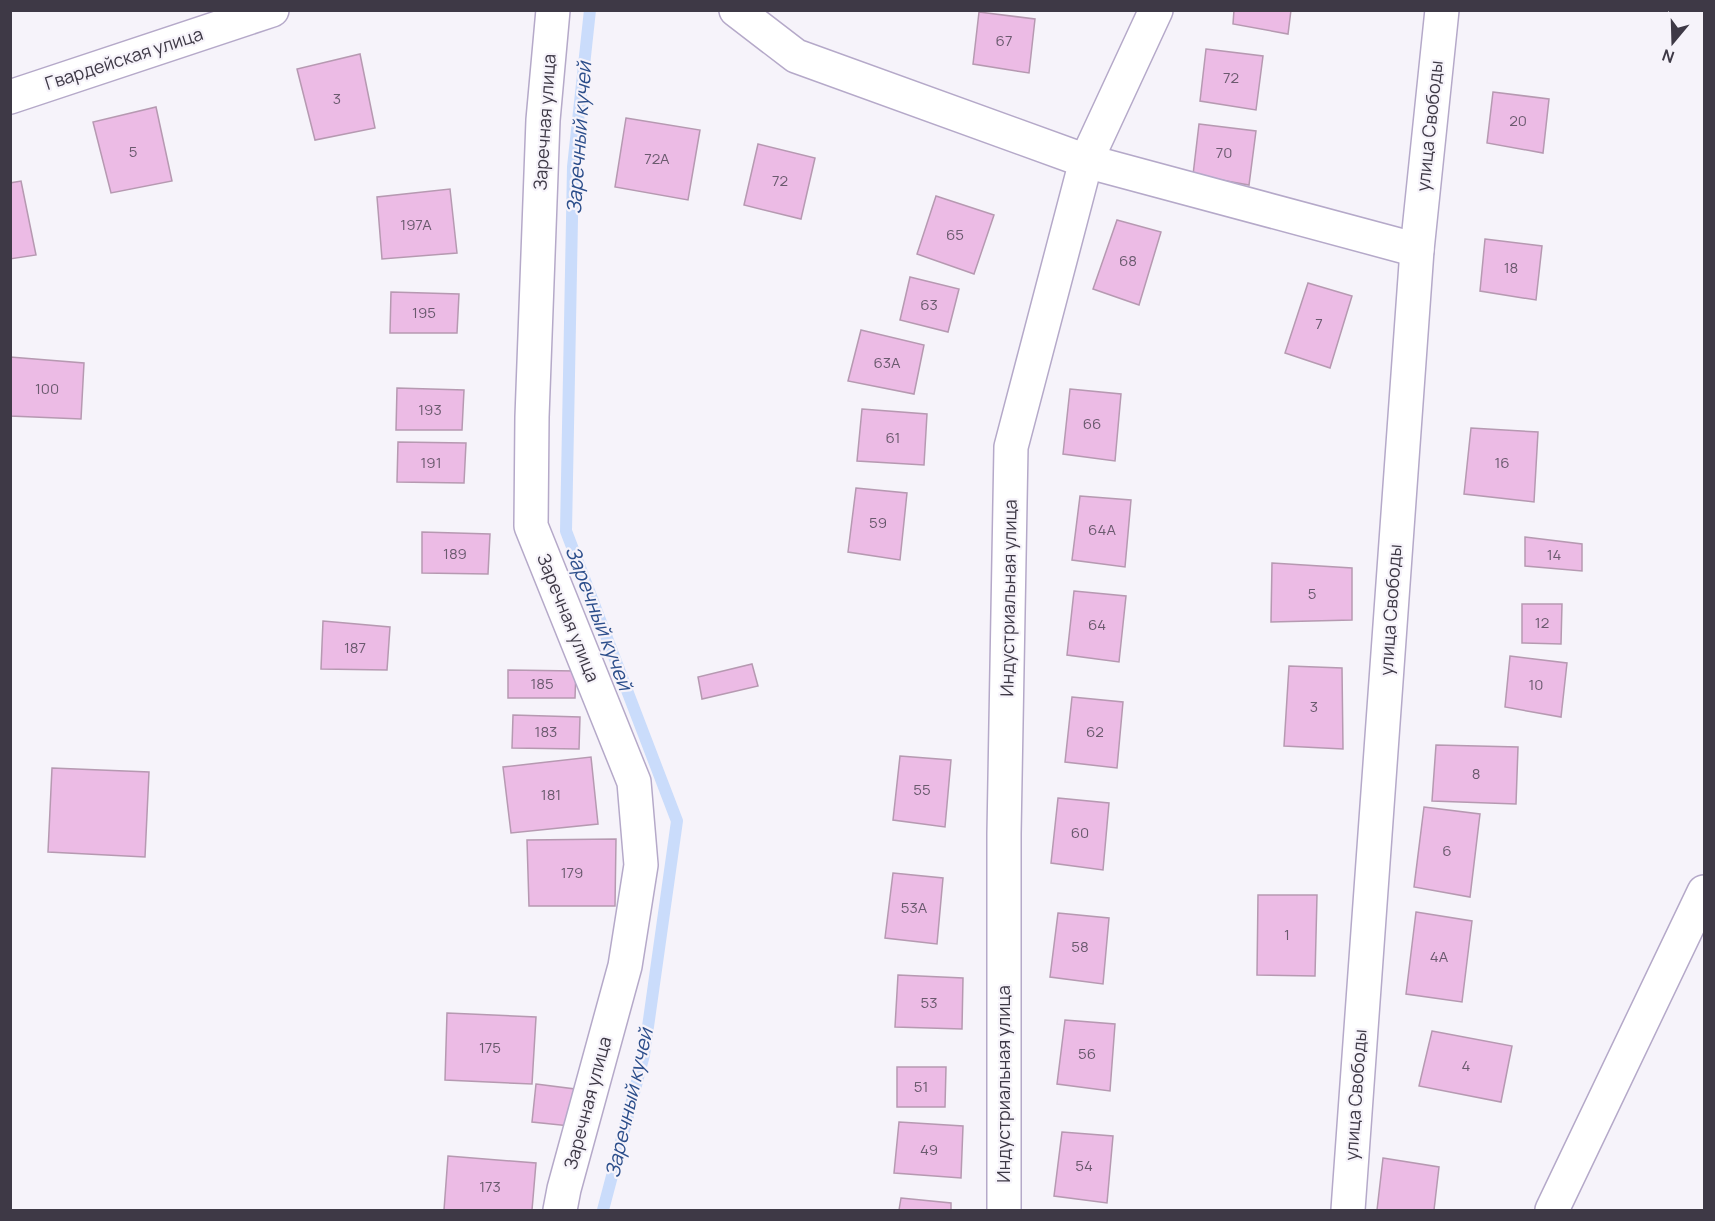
<svg xmlns="http://www.w3.org/2000/svg" width="1715" height="1221" font-family="Manrope,sans-serif">
<style>
.lines{fill:none;stroke-linecap:round;stroke-linejoin:round}
.stream{stroke:#cadcfb;stroke-width:12}
.building{fill:#ecbbe5;stroke:#b699b1;stroke-width:1.5}
.minor-casing{stroke:#b5a9c9;stroke-width:36}
.minor{stroke:#fff;stroke-width:33}
.labels{text-anchor:middle;stroke-width:4.5;stroke-linejoin:round;paint-order:stroke}
.number-label{font-size:15px;fill:#6a5a6e}
.street-label{font-size:18px;fill:#3e3946;stroke:#f6f3fa}
.water-label{font-size:20px;font-style:italic;fill:#2c4e8b;stroke:#f6f3fa}
</style>
<rect width="100%" height="100%" fill="#f6f3fa"/>
<g class="lines">
<polyline class="stream" points="590,10 573,167 566,531 677,821 644,1055 603,1210"/>
</g>
<g class="building">
<polygon points="1234,10 1291,10 1288,34 1233,24"/>
<polygon points="979,12 1035,19 1029,73 973,64"/>
<polygon points="1206,49 1263,56 1256,110 1200,101"/>
<polygon points="360,54 375,128 315,140 297,69"/>
<polygon points="1493,92 1549,99 1543,153 1487,143"/>
<polygon points="156,107 172,181 111,193 93,122"/>
<polygon points="626,118 700,130 688,200 615,187"/>
<polygon points="1199,124 1256,131 1249,185 1193,175"/>
<polygon points="758,144 815,158 801,219 744,205"/>
<polygon points="21,181 36,255 10,259 10,183"/>
<polygon points="450,189 457,253 382,259 377,197"/>
<polygon points="936,196 994,215 974,274 917,254"/>
<polygon points="1117,220 1161,232 1139,305 1093,289"/>
<polygon points="1485,239 1542,246 1536,300 1480,291"/>
<polygon points="910,277 959,289 948,332 900,320"/>
<polygon points="1308,283 1352,296 1330,368 1285,353"/>
<polygon points="391,292 459,294 457,333 390,333"/>
<polygon points="861,330 924,345 914,394 848,381"/>
<polygon points="10,357 84,363 81,419 10,416"/>
<polygon points="397,388 464,390 462,430 396,430"/>
<polygon points="1070,389 1121,394 1115,461 1063,454"/>
<polygon points="862,409 927,414 924,465 857,461"/>
<polygon points="1471,428 1538,432 1534,502 1464,494"/>
<polygon points="398,442 466,443 464,483 397,482"/>
<polygon points="856,488 907,493 900,560 848,552"/>
<polygon points="1080,496 1131,500 1125,567 1072,560"/>
<polygon points="422,532 490,534 488,574 422,573"/>
<polygon points="1525,537 1582,544 1582,571 1525,566"/>
<polygon points="1272,563 1352,568 1352,620 1271,622"/>
<polygon points="1074,591 1126,596 1119,662 1067,655"/>
<polygon points="1522,604 1562,604 1561,644 1522,643"/>
<polygon points="323,621 390,627 387,670 321,669"/>
<polygon points="1510,656 1567,663 1561,717 1505,707"/>
<polygon points="752,664 758,686 702,699 698,677"/>
<polygon points="1289,666 1342,668 1343,749 1284,746"/>
<polygon points="508,670 576,671 575,698 508,698"/>
<polygon points="1072,697 1123,702 1117,768 1065,762"/>
<polygon points="513,715 580,717 579,749 512,748"/>
<polygon points="1436,745 1518,747 1516,804 1432,801"/>
<polygon points="900,756 951,760 945,827 893,820"/>
<polygon points="591,757 598,824 511,833 503,767"/>
<polygon points="52,768 149,772 145,857 48,852"/>
<polygon points="1058,798 1109,803 1103,870 1051,863"/>
<polygon points="1424,807 1480,814 1470,897 1414,887"/>
<polygon points="616,839 615,906 529,906 527,840"/>
<polygon points="893,873 943,878 937,944 885,938"/>
<polygon points="1258,895 1317,895 1315,976 1257,975"/>
<polygon points="1416,912 1472,921 1462,1002 1406,994"/>
<polygon points="1058,913 1109,918 1103,984 1050,977"/>
<polygon points="898,975 963,978 962,1029 895,1027"/>
<polygon points="447,1013 536,1017 532,1084 445,1080"/>
<polygon points="1065,1020 1115,1024 1110,1091 1057,1084"/>
<polygon points="1432,1031 1512,1046 1501,1102 1419,1086"/>
<polygon points="897,1067 946,1067 945,1107 897,1107"/>
<polygon points="536,1084 575,1089 570,1126 532,1122"/>
<polygon points="899,1122 963,1126 961,1178 894,1173"/>
<polygon points="1062,1132 1113,1136 1107,1203 1054,1196"/>
<polygon points="448,1156 536,1163 532,1210 444,1210"/>
<polygon points="1383,1158 1439,1167 1434,1210 1377,1210"/>
<polygon points="901,1198 951,1203 951,1210 899,1210"/>
</g>
<g class="lines">
<defs>
<g id="minor">
<polyline points="553,10 543,120 532,417 531,526 634,782 641,865 625,966 564,1189 560,1210"/>
<polyline points="736,10 796,56 1086,161 1417,250"/>
<polyline points="10,97 272,10"/>
<polyline points="1004,1210 1004,834 1011,447 1086,161 1156,10"/>
<polyline points="1348,1210 1417,250 1442,10"/>
<polyline points="1552,1210 1704,892"/>
</g>
</defs>
<use href="#minor" class="minor-casing"/>
<use href="#minor" class="minor"/>
</g>
<g class="labels">
<g class="number-label">
<text x="1004" y="46">67</text>
<text x="1231" y="83">72</text>
<text x="337" y="104">3</text>
<text x="1518" y="126">20</text>
<text x="133" y="157">5</text>
<text x="1224" y="158">70</text>
<text x="657" y="164">72А</text>
<text x="780" y="186">72</text>
<text x="416" y="230">197А</text>
<text x="955" y="240">65</text>
<text x="1128" y="266">68</text>
<text x="1511" y="273">18</text>
<text x="929" y="310">63</text>
<text x="424" y="318">195</text>
<text x="1319" y="329">7</text>
<text x="887" y="368">63А</text>
<text x="47" y="394">100</text>
<text x="430" y="415">193</text>
<text x="1092" y="429">66</text>
<text x="893" y="443">61</text>
<text x="431" y="468">191</text>
<text x="1502" y="468">16</text>
<text x="878" y="528">59</text>
<text x="1102" y="535">64А</text>
<text x="455" y="559">189</text>
<text x="1554" y="560">14</text>
<text x="1312" y="599">5</text>
<text x="1542" y="628">12</text>
<text x="1097" y="630">64</text>
<text x="355" y="653">187</text>
<text x="542" y="689">185</text>
<text x="1536" y="690">10</text>
<text x="1314" y="712">3</text>
<text x="546" y="737">183</text>
<text x="1095" y="737">62</text>
<text x="1476" y="779">8</text>
<text x="922" y="795">55</text>
<text x="551" y="800">181</text>
<text x="1080" y="838">60</text>
<text x="1447" y="856">6</text>
<text x="572" y="878">179</text>
<text x="914" y="913">53А</text>
<text x="1287" y="940">1</text>
<text x="1080" y="952">58</text>
<text x="1439" y="962">4А</text>
<text x="929" y="1008">53</text>
<text x="490" y="1053">175</text>
<text x="1087" y="1059">56</text>
<text x="1466" y="1071">4</text>
<text x="921" y="1092">51</text>
<text x="929" y="1155">49</text>
<text x="1084" y="1171">54</text>
<text x="490" y="1192">173</text>
</g>
<g class="street-label">
<text transform="translate(124 59) rotate(-18)" y="6">Гвардейская улица</text>
<text transform="translate(545 122) rotate(-86)" y="6">Заречная улица</text>
<text transform="translate(1430 126) rotate(-84)" y="6">улица Свободы</text>
<text transform="translate(1009 598) rotate(-89)" y="6">Индустриальная улица</text>
<text transform="translate(1391 610) rotate(-86)" y="6">улица Свободы</text>
<text transform="translate(568 618) rotate(68)" y="6">Заречная улица</text>
<text transform="translate(1004 1084) rotate(-90)" y="6">Индустриальная улица</text>
<text transform="translate(1356 1095) rotate(-86)" y="6">улица Свободы</text>
<text transform="translate(588 1103) rotate(-75)" y="6">Заречная улица</text>
</g>
<g class="water-label">
<text transform="translate(579 138) rotate(-86)" y="7">Заречный кучей</text>
<text transform="translate(599 618) rotate(69)" y="7">Заречный кучей</text>
<text transform="translate(629 1103) rotate(-77)" y="7">Заречный кучей</text>
</g>
</g>
<rect width="1715" height="1221" fill="none" stroke="#3e3946" stroke-width="24"/>
<g transform="translate(1673 42) rotate(199)" stroke="#f6f3fa" stroke-width="4.5" paint-order="stroke">
<path d="M0-4.5L10 22L0 15L-10 22Z" fill="#3e3946"/>
<text y="-9" font-size="16" font-weight="bold" text-anchor="middle" fill="#3e3946">N</text>
</g>
</svg>
